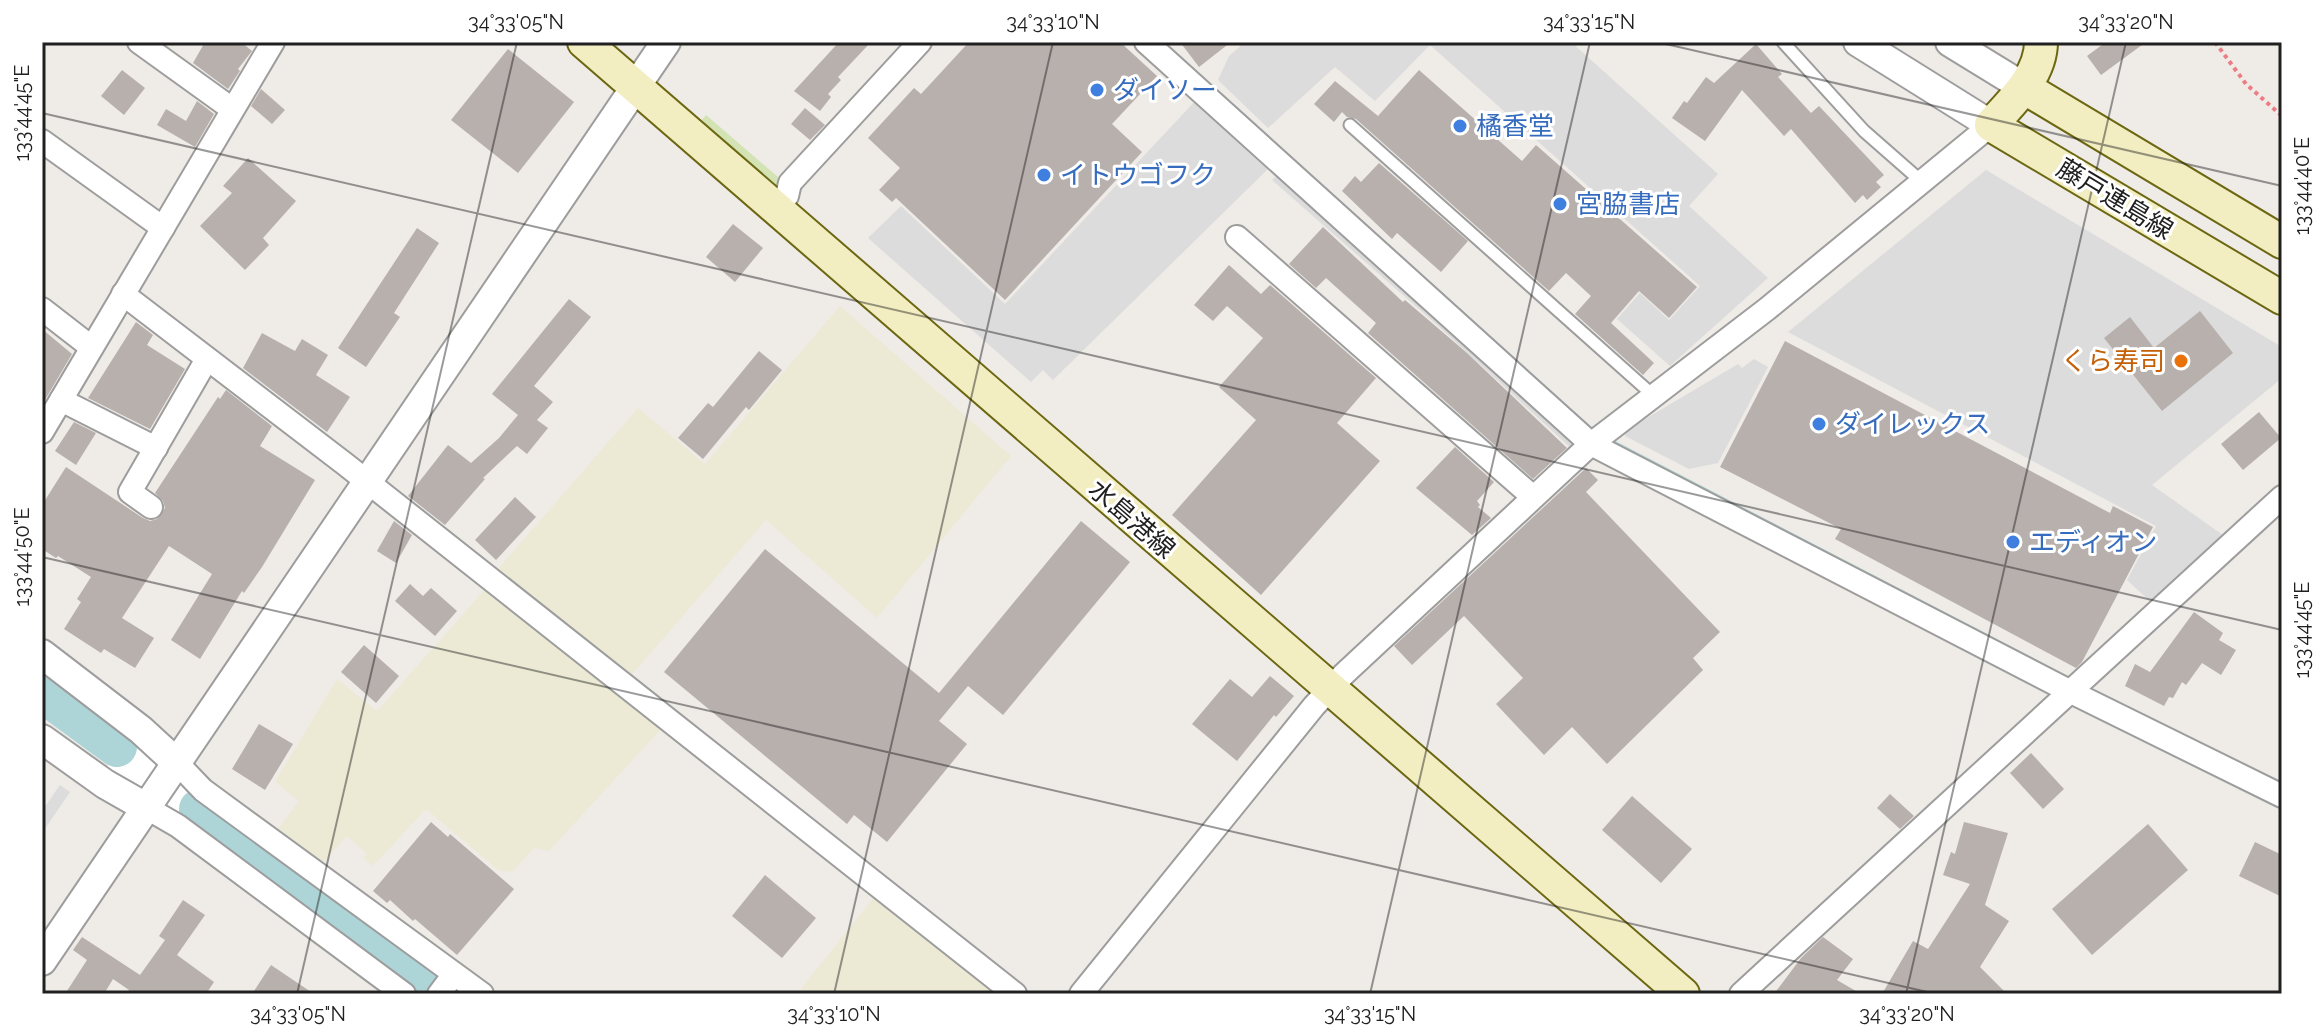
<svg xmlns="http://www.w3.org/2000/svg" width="2324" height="1036" font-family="Raleway,'Noto Sans JP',sans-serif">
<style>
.farmland{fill:#ecead5}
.grass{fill:#d3e3b3}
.parking{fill:#dcdcdc}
.water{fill:#add5d8}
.pier{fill:#fff}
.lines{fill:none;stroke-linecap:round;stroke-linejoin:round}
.stream{stroke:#add5d8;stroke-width:7}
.river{stroke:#add5d8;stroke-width:40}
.building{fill:#b8b0ad}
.service-casing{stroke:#9d9d9d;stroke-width:15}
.minor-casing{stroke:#9d9d9d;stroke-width:26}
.tertiary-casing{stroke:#9d9d9d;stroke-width:32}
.secondary-casing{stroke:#6c6711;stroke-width:36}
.path{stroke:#eb7d84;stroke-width:4;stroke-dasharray:4 4;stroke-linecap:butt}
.service{stroke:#fff;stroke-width:11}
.minor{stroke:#fff;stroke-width:22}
.tertiary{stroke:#fff;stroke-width:28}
.secondary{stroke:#f3edc2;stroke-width:32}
.ticks{fill:none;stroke:#202020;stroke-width:2;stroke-opacity:0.45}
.shop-dot{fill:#3f7fe0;stroke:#fff;stroke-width:3}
.food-dot{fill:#e8710a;stroke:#fff;stroke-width:3}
.labels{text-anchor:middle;stroke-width:6;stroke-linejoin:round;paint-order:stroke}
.shop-label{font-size:26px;fill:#366cbe;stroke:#fff;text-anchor:start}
.street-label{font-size:26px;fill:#202020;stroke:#fff}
.food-label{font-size:26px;fill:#c56008;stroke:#fff;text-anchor:end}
.neatline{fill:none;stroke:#202020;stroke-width:3}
.ticks-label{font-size:20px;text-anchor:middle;fill:#202020}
</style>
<rect width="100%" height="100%" fill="#efebe7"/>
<g class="farmland">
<polygon points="840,306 1011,456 877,618 766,520 628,679 497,570 638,408 705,464"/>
<polygon points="488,586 663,727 549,851 534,848 512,872 498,870 426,809 373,866 363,858 367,854 347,836 322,864 277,830 299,801 275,782 337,679 377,711"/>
<polygon points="875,896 1003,994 797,994"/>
</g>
<polygon class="grass" points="706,115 778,177 782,191 701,121"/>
<g class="parking">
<polygon points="1245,42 1571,42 1718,174 1689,206 1768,278 1670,366 1617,319 1640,293 1669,320 1700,286 1430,45 1375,101 1335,67 1268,128 1218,80 1229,56"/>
<polygon points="1198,98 1272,165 1053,380 1043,370 1031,382 868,238 901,206 1005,304"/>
<polygon points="1986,170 2282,347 2282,378 2152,485 2227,538 2153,604 2127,580 2156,526 1788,332"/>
<polygon points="1281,171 1583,442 1574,451 1436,324 1272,180"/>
<polygon points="1754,359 1768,367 1718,463 1689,469 1625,436 1625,431 1738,364 1742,368"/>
<polygon points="60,785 70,792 42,833 42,811"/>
</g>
<polygon class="water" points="1236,106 1596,431 2095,690 2282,783 2282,792 1592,438 1232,111"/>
<polygon class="pier" points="125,740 208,801 191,827 107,767"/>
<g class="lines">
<g class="stream">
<polyline points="42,709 108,759"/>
<polyline points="193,820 427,994"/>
</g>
<g class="river">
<polyline points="42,692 117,747"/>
<polyline points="199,809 448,994"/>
</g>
</g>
<g class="building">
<polygon points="205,42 241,42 252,51 238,69 240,71 228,89 193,63"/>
<polygon points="839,42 871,42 838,77 841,80 828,94 831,97 820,111 794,91"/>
<polygon points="969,42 1120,42 1157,76 1112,124 1142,152 1005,300 896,198 892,202 879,190 900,168 868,138 914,88 921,94"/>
<polygon points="1180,42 1231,42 1199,67"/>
<polygon points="2106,42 2146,42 2101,75 2087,56"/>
<polygon points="1756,44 1782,74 1778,77 1811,113 1819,106 1884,175 1876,182 1881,187 1867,200 1863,195 1855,203 1791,129 1784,136 1742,90 1705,141 1672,118 1684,101 1687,103 1706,77 1714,83"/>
<polygon points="508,49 574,102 518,173 451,120"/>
<polygon points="122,70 145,88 124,115 101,96"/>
<polygon points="1419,70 1522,161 1536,145 1697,287 1669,318 1639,291 1611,323 1654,363 1643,375 1575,314 1591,296 1566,273 1549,291 1356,119 1347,117 1342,112 1334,122 1314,104 1335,81 1378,116"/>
<polygon points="261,89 285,110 272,124 251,106"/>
<polygon points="197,101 214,114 195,147 157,125 166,109 186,121"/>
<polygon points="805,108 825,125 810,140 791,124"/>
<polygon points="248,158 296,201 263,238 269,245 245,270 200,226 232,193 223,186"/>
<polygon points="1379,163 1468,241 1441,272 1397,233 1392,239 1342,191 1355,176 1361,182"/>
<polygon points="733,224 763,248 735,282 706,257"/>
<polygon points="1323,227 1403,302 1405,300 1467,353 1567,448 1533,479 1368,333 1376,323 1326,278 1316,288 1289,264"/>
<polygon points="417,228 439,243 394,313 400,317 366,367 338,348"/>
<polygon points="1229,265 1261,294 1270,285 1376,378 1337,423 1380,461 1261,595 1172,515 1256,420 1219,387 1263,338 1227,306 1213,321 1194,305"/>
<polygon points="569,299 591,317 534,386 553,402 537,420 548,428 527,454 517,446 483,478 485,479 445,525 408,496 448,445 471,463 499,438 518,415 492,394"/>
<polygon points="2200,311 2233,353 2162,411 2104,338 2130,317 2154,348"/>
<polygon points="136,322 153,335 147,345 185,369 150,429 88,398"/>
<polygon points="42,329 72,354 42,405"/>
<polygon points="262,333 295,351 302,339 328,355 316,375 350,397 327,432 243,368"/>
<polygon points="1785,341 2110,513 2113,506 2153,527 2082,662 2076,668 1835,539 1841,529 1720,467"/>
<polygon points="759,351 782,370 749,410 746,407 703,459 678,438 708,403 713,407"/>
<polygon points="226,390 272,426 260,446 315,480 262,567 244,593 242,591 200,659 171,640 212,574 169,546 122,618 154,638 135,668 104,649 101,653 64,629 81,602 77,599 91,577 58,556 56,558 42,549 42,505 66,467 143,518 150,521 157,519 165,508 163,501 155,493 218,397 220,399"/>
<polygon points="2259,412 2281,438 2243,470 2221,444"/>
<polygon points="74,422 96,433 76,465 55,451"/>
<polygon points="1455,447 1494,482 1477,501 1480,505 1478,507 1491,518 1472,535 1416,488"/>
<polygon points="1586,468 1598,480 1586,492 1720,632 1693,658 1703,670 1607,764 1572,727 1544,755 1496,704 1523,678 1464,616 1412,665 1394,646"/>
<polygon points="515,497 536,517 496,560 475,540"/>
<polygon points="394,521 412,535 396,563 377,551"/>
<polygon points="1081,521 1130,562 1003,715 968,686 939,721 967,744 887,842 854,815 847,824 664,672 765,549 939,693"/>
<polygon points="410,584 423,596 431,588 457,611 435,636 395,601"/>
<polygon points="2194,612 2223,633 2219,640 2236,650 2221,675 2202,663 2186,685 2182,682 2173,698 2169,697 2164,706 2125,686 2135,664 2150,672"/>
<polygon points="364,645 399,676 376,703 341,672"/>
<polygon points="1270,676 1294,696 1276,717 1274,715 1237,761 1192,724 1230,679 1252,697"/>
<polygon points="259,724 293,744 265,790 232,769"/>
<polygon points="2031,753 2064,789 2043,809 2010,773"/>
<polygon points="1890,794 1914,816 1900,829 1877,808"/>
<polygon points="1632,796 1692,849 1661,883 1602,830"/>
<polygon points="431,822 448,837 450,834 514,889 457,955 415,919 413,921 390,900 387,903 373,891"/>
<polygon points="1964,822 2008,833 1985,905 2009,921 1980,967 2007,994 1882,994 1913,941 1928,949 1970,884 1943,875 1951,852 1955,854"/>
<polygon points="2148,824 2188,870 2092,955 2052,909"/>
<polygon points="2255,842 2282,855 2282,897 2239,876"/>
<polygon points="765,875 816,918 782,958 732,916"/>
<polygon points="183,900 205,915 177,955 214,982 206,994 126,994 129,990 113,979 104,994 65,994 87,960 73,950 82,937 140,975 165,940 159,936"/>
<polygon points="1823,937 1853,959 1837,980 1861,994 1774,994 1801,958"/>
<polygon points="271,965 314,994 252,994"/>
</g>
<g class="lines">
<defs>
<g id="service">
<polyline points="1783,42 1864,131 1921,181"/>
<polyline points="1350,125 1655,397"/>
</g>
<g id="minor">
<polyline points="139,42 232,109"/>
<polyline points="1146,42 1591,444 2069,691 2282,796"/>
<polyline points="42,141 163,228"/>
<polyline points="777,208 787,196 790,183 920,42"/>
<polyline points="1237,237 1533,497"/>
<polyline points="123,294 345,464 1015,994"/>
<polyline points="42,309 91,347"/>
<polyline points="61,400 156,448"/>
<polyline points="42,432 273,42"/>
<polyline points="151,507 130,492 207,359"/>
<polyline points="178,764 203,790 482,994"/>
<polyline points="147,808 178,826 404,994"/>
<polyline points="439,994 454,974"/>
<polyline points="1081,994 1314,706 1344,674 1591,444 1767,309 1991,125"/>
<polyline points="1741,994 2282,497"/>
</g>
<g id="tertiary">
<polyline points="1858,42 1991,125"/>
<polyline points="1950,42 2025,88"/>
<polyline points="42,654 141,730 178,764"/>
<polyline points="42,739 105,784 147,808"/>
<polyline points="42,961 666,42"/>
</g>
<g id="secondary">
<polyline points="584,42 1683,994"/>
<path d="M2041,42C2041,75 2012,102 1991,125L2282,298"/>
<polyline points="2025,88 2282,242"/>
</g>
</defs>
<use href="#service" class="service-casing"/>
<use href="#minor" class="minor-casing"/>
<use href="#tertiary" class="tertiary-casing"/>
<use href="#secondary" class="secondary-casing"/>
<polyline class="path" points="2215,42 2246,84 2282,116"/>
<use href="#service" class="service"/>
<use href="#minor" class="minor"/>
<use href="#tertiary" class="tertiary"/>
<use href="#secondary" class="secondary"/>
</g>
<path class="ticks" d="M1657,42L2282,186M42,113L2282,630M42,557L1936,994M297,994L517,42M834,994L1053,42M1370,994L1590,42M1906,994L2126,42"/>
<g class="shop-dot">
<circle cx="1097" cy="90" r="8"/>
<circle cx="1460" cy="126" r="8"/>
<circle cx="1044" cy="175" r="8"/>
<circle cx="1560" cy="204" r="8"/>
<circle cx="1819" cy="424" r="8"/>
<circle cx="2013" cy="542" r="8"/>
</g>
<circle class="food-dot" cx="2181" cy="361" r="8"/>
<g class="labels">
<g class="shop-label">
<text x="1113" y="99">ダイソー</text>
<text x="1476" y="135">橘香堂</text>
<text x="1060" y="184">イトウゴフク</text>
<text x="1576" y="213">宮脇書店</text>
<text x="1835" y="433">ダイレックス</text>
<text x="2029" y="551">エディオン</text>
</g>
<g class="street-label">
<text transform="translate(2115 199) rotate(31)" y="9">藤戸連島線</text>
<text transform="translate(1132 519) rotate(41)" y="9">水島港線</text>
</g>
<g class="food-label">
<text x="2165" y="370">くら寿司</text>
</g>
</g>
<rect width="2324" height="1036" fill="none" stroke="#ffffff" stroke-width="88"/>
<rect x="44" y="44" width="2236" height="948" class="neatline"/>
<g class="ticks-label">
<text x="516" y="29">34°33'05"N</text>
<text x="1053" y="29">34°33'10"N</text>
<text x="1589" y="29">34°33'15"N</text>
<text x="2126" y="29">34°33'20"N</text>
<text transform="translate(22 113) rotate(-90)" y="7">133°44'45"E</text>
<text transform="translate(2302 186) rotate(-90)" y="7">133°44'40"E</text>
<text transform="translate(22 557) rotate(-90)" y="7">133°44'50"E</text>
<text transform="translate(2302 630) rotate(-90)" y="7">133°44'45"E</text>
<text x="298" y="1021">34°33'05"N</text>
<text x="834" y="1021">34°33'10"N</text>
<text x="1370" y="1021">34°33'15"N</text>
<text x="1907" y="1021">34°33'20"N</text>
</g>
</svg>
